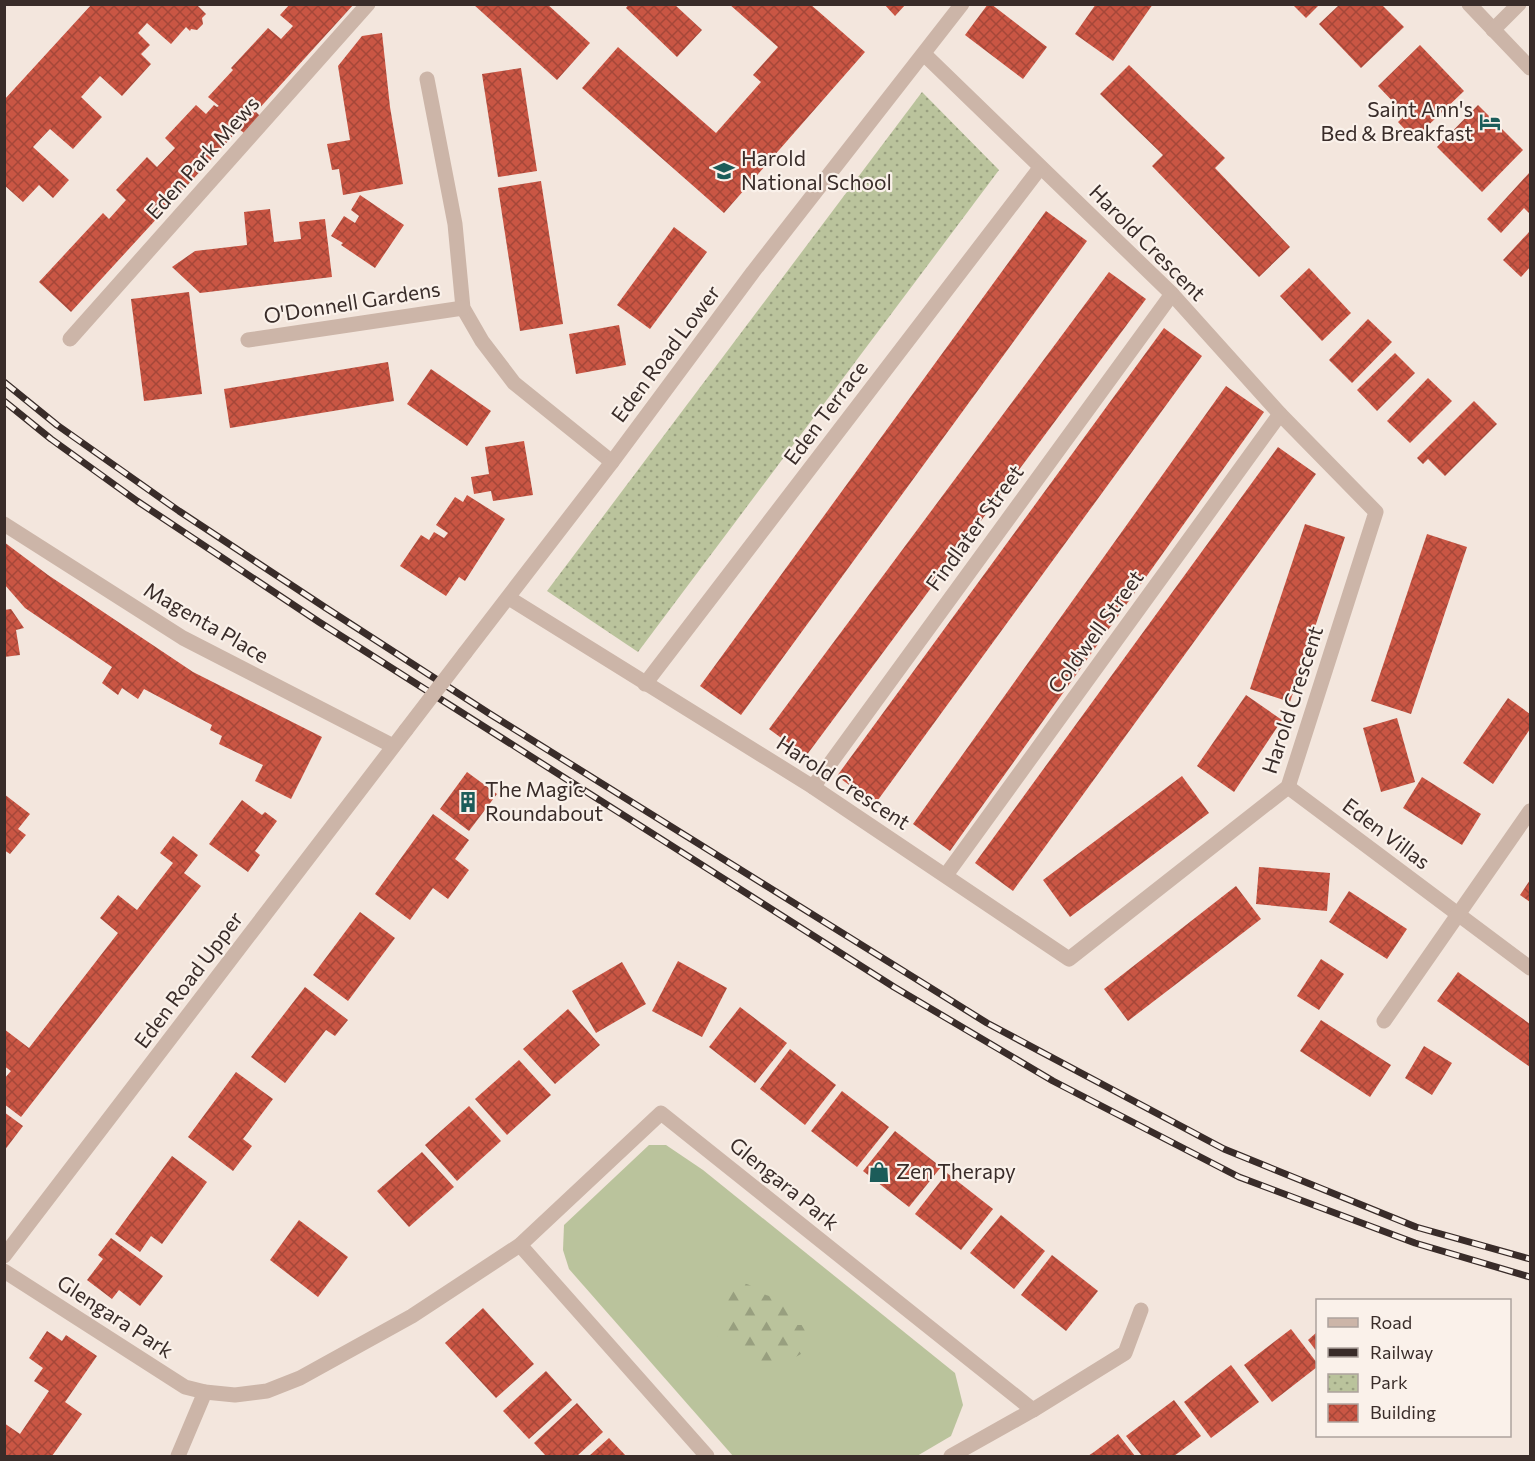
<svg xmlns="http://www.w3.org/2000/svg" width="1535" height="1461" font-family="Commissioner,sans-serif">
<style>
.grass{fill:#bac39c}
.forest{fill:url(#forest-firs)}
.park{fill:url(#park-dots)}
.building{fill:url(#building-cross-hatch)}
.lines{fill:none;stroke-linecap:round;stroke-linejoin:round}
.minor{stroke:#ccb5a8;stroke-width:15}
.rail-casing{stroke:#392c29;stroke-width:7}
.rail{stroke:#faf1ea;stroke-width:4.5;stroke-dasharray:14;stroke-linecap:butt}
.minor-bridge{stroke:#ccb5a8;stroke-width:15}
.labels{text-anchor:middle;stroke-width:4.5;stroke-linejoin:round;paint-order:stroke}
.poi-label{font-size:21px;fill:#392c29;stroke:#faf1ea;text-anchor:start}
.street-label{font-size:21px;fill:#392c29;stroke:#faf1ea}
</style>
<defs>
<pattern id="forest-firs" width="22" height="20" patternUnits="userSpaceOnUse" patternTransform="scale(1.5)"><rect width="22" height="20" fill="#bac39c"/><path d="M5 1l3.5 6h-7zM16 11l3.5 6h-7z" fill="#989f7f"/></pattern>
<pattern id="park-dots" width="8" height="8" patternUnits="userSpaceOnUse" patternTransform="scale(1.5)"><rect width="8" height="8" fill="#bac39c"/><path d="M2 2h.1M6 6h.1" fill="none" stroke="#989f7f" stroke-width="1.8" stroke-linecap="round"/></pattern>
<pattern id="building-cross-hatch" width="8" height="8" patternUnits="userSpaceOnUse" patternTransform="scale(1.5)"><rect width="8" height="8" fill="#ca5644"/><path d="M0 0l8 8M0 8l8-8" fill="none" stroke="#a54739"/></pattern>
</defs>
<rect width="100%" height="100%" fill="#f3e6dd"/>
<polygon class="grass" points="649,1145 666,1145 703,1170 955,1373 963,1405 951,1436 917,1456 733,1456 569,1269 563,1250 564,1225"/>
<path class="forest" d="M738,1283C753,1283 754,1290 766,1295C775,1298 780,1300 788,1306L789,1316L793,1325H802L810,1333L806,1351L794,1358L781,1356L776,1363L764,1364L748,1360L713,1333C715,1327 718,1325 721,1319C727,1311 728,1298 729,1288Z"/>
<polygon class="park" points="922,92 999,170 638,652 547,591"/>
<g class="building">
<polygon points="92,4 196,4 206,14 202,18 203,24 197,30 191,29 190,31 186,27 171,44 147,23 138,33 150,45 141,54 151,64 122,96 100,76 91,86 81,97 102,117 73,149 50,129 33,147 69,180 53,198 39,185 23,202 4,185 4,100"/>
<polygon points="290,4 354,4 256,112 260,116 244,133 239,129 71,312 39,282 103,213 109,219 126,200 116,190 147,157 157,167 175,148 165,138 196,105 206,114 214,105 217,107 219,106 208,97 233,70 231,68 268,28 281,39 293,26 280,15"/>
<polygon points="473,4 547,4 590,43 557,80"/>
<polygon points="629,4 674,4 702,30 677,57 626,8"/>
<polygon points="729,4 810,4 865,52 724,213 582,88 618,47 716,133 761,82 753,75 778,47"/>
<polygon points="884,4 906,4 895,16"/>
<polygon points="988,4 991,4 1047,47 1023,79 965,35"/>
<polygon points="1096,4 1153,4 1113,61 1075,34"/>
<polygon points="1292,4 1320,4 1306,18"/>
<polygon points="1339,5 1382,5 1404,27 1361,68 1319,24"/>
<polygon points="382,33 390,107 403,184 343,195 339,169 332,170 327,144 350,140 338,66 362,36"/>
<polygon points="1420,45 1464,91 1414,139 1398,122 1409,111 1403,106 1400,109 1378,86"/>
<polygon points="1129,65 1225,158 1215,168 1290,247 1259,277 1152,166 1163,155 1100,94"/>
<polygon points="521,68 537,171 498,177 482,74"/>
<polygon points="1478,105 1523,150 1482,192 1437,147"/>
<polygon points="1530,172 1530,214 1524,208 1501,233 1487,219"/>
<polygon points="541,181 563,324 520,331 498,188"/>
<polygon points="360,195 404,225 375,268 341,245 343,243 331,236 344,216 355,223 359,216 351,210"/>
<polygon points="270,209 274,242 301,239 299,222 325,219 332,277 200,293 172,267 195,251 247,245 244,212"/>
<polygon points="1046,211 1087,241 741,715 700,686"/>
<polygon points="674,227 707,252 650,329 617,305"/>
<polygon points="1530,231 1530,267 1521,277 1503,260"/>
<polygon points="1309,268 1351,313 1322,341 1280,296"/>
<polygon points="1109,272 1146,299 806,756 769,729"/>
<polygon points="189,292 202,394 144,401 131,299"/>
<polygon points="1368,319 1392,342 1352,383 1329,360"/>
<polygon points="619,325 626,365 576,374 569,334"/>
<polygon points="1164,328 1202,356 875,804 837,776"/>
<polygon points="1395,353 1415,373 1377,411 1357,390"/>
<polygon points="388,362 394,401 230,428 224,389"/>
<polygon points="431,369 491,411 467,446 407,404"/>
<polygon points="1428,378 1452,401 1410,443 1387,421"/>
<polygon points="1226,386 1264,412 950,851 913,824"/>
<polygon points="1474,401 1497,424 1445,476 1428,459 1423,464 1417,458"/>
<polygon points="524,441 533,495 493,501 491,491 474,494 471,477 489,474 485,447"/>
<polygon points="1278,447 1316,474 1013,891 975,863"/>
<polygon points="467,495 505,519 465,581 459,577 446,596 400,566 421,535 429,540 434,532 444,538 448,533 436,525 455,497 463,502"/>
<polygon points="1305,524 1345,537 1290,702 1250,689"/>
<polygon points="1427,534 1467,547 1411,714 1371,701"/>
<polygon points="4,542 48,575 193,672 322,737 291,799 255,781 263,765 219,744 222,736 210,730 212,725 144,689 138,699 122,688 118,695 102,683 112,667 25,608 4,584 4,573 6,570 4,569"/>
<polygon points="11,609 24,628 16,630 20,655 4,657 4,610"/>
<polygon points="1246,695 1282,720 1234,792 1197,766"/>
<polygon points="1508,698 1530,714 1530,729 1493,784 1463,763"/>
<polygon points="1397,718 1415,782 1381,792 1363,728"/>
<polygon points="467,772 497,794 469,831 440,809"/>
<polygon points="1182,776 1209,813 1070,917 1043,880"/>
<polygon points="1422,777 1481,814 1462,845 1403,808"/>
<polygon points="4,794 30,814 18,829 26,835 10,854 4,850"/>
<polygon points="242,800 262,815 265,812 277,821 255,851 260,855 248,872 209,844"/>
<polygon points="433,814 469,840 455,859 469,870 448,899 433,888 410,920 375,894"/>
<polygon points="173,836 198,855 184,873 201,886 21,1117 4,1104 4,1079 11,1071 4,1066 4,1029 29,1048 118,933 100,918 118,895 137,910 173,863 160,853"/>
<polygon points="1259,867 1330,873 1327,911 1256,904"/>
<polygon points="1530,880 1530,902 1520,895"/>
<polygon points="1236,886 1261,919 1128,1021 1104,989"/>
<polygon points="1349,891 1407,929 1387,959 1329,922"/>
<polygon points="360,912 395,938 348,1001 313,975"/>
<polygon points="1321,959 1344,974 1319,1010 1297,996"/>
<polygon points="678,961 727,988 702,1037 652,1011"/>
<polygon points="622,962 646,1004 596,1033 572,991"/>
<polygon points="1458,972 1530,1024 1530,1067 1437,1001"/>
<polygon points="305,987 348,1020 335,1036 326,1030 285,1083 251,1057"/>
<polygon points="740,1007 787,1043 755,1083 709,1047"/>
<polygon points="568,1009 600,1045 555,1084 523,1049"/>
<polygon points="1321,1020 1391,1065 1370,1097 1300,1051"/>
<polygon points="1424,1046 1452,1063 1432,1095 1405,1078"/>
<polygon points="790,1049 836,1085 805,1125 760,1089"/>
<polygon points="519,1060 551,1095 507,1135 475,1099"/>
<polygon points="236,1072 273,1099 243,1139 252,1146 233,1171 188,1137"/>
<polygon points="842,1091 889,1127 857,1167 811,1131"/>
<polygon points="469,1106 501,1141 457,1181 425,1145"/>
<polygon points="4,1112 23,1126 4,1151"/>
<polygon points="895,1131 941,1167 909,1207 863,1171"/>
<polygon points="422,1152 454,1187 409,1227 377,1191"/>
<polygon points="172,1156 207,1182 162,1244 151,1236 140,1252 115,1234"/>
<polygon points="947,1173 993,1209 961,1250 915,1214"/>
<polygon points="1001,1215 1045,1251 1014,1289 970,1253"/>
<polygon points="299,1220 348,1257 318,1297 270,1260"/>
<polygon points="111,1238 163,1276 140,1306 119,1290 112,1299 87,1280 103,1259 98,1255"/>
<polygon points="1052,1255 1098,1291 1066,1331 1021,1295"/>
<polygon points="483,1308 534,1364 496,1398 445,1343"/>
<polygon points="1291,1329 1317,1363 1317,1367 1272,1402 1244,1365"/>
<polygon points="47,1331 62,1341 66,1335 97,1356 65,1402 82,1414 52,1456 4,1456 4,1423 20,1434 49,1391 34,1381 43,1368 29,1358"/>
<polygon points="1317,1332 1317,1352 1308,1340"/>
<polygon points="1231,1365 1259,1402 1211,1438 1184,1402"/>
<polygon points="546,1371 572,1400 529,1439 503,1411"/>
<polygon points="1174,1400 1201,1436 1174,1456 1142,1456 1126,1436"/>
<polygon points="577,1403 603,1432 577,1456 546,1456 534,1443"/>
<polygon points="1118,1434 1135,1456 1088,1456 1094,1452"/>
<polygon points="609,1438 626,1456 589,1456"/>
</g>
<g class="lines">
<g class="minor">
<polyline points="1469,4 1530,68"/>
<polyline points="1493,30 1519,4"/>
<polyline points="427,79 455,224 463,308 482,341 514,383 612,462"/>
<polyline points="70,339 368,4"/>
<polyline points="248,340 463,308"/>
<polyline points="4,524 183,638 393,746"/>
<polyline points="509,598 813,787 1069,959 1288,787 1376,512 1280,414 1172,294 924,54"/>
<polyline points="465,653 612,462 753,272 962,4"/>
<polyline points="645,684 1040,168"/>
<polyline points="813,787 1172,294"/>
<polyline points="1288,787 1530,968"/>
<polyline points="946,875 1280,414"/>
<polyline points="1384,1021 1530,811"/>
<polyline points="520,1245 707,1456"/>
<polyline points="4,1256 406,730"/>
<polyline points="4,1271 185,1387 205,1392 235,1395 267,1391 300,1378 412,1316 520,1245 661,1113 1033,1410"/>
<polyline points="178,1456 205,1392"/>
<polyline points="951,1456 1033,1410 1125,1353 1141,1310"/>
</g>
<defs>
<g id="rail">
<polyline points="4,382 57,425 179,511 326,608 490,714 987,1023 1224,1149 1416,1227 1530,1259"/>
<polyline points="4,401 51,439 137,501 319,622 894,987 1053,1081 1239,1177 1415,1243 1530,1277"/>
</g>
</defs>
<use href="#rail" class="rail-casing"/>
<use href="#rail" class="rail"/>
<polyline class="minor-bridge" points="406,730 465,653"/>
</g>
<defs>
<symbol id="hotel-bare" viewBox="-9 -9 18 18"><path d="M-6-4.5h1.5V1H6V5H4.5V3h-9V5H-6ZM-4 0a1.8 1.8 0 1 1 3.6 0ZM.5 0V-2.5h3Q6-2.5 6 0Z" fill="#1c5c59" stroke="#faf1ea" stroke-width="2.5" paint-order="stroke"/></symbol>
<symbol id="school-bare" viewBox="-9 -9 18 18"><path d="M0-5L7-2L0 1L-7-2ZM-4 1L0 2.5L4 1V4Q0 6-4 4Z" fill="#1c5c59" stroke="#faf1ea" stroke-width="2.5" paint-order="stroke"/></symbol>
<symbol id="building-bare" viewBox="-9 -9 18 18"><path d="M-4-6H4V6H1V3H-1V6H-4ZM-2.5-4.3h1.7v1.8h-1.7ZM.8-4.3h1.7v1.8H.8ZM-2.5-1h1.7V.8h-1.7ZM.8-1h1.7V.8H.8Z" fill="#1c5c59" stroke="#faf1ea" stroke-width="2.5" paint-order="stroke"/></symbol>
<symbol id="shop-bare" viewBox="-9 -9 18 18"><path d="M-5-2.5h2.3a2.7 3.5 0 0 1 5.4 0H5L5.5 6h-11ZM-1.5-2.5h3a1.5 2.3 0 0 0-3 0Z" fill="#1c5c59" stroke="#faf1ea" stroke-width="2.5" paint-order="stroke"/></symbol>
</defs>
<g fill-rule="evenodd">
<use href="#hotel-bare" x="1475" y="107" width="30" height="30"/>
<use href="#school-bare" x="709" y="156" width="30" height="30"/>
<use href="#building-bare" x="453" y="787" width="30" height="30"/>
<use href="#shop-bare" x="864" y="1157" width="30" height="30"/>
</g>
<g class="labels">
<g class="poi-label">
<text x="1473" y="117" text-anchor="end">Saint Ann's<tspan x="1473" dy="24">Bed &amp; Breakfast</tspan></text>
<text x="741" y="166">Harold<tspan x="741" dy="24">National School</tspan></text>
<text x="485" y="797">The Magic<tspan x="485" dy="24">Roundabout</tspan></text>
<text x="896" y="1179">Zen Therapy</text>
</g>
<g class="street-label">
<text transform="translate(203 158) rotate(-48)" y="7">Eden Park Mews</text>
<text transform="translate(1147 243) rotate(45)" y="7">Harold Crescent</text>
<text transform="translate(352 303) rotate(-9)" y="7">O'Donnell Gardens</text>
<text transform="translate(666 354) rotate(-53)" y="7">Eden Road Lower</text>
<text transform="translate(826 413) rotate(-53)" y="7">Eden Terrace</text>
<text transform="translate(975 528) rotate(-54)" y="7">Findlater Street</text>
<text transform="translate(206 623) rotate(30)" y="7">Magenta Place</text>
<text transform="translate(1096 632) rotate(-54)" y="7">Coldwell Street</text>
<text transform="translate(1293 700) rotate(-72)" y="7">Harold Crescent</text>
<text transform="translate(843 783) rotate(33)" y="7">Harold Crescent</text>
<text transform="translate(1386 834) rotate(37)" y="7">Eden Villas</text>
<text transform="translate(189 980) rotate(-53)" y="7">Eden Road Upper</text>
<text transform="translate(784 1184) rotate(39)" y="7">Glengara Park</text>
<text transform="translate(115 1317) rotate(33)" y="7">Glengara Park</text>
</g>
</g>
<rect width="1535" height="1461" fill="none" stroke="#392c29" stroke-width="12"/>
<rect x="1316" y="1299" width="195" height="138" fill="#faf1ea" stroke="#ada29d" stroke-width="1.5"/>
<rect x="1328" y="1318" width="30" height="9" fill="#ccb5a8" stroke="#ada29d" stroke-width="1.5"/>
<text x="1370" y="1329" font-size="18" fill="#392c29">Road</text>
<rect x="1328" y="1348" width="30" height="9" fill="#392c29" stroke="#ada29d" stroke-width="1.5"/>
<text x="1370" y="1359" font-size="18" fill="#392c29">Railway</text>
<rect x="1328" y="1374" width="30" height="18" fill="url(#park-dots)" stroke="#ada29d" stroke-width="1.5"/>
<text x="1370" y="1389" font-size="18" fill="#392c29">Park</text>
<rect x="1328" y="1404" width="30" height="18" fill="url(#building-cross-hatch)" stroke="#ada29d" stroke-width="1.5"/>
<text x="1370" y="1419" font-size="18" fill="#392c29">Building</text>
</svg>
